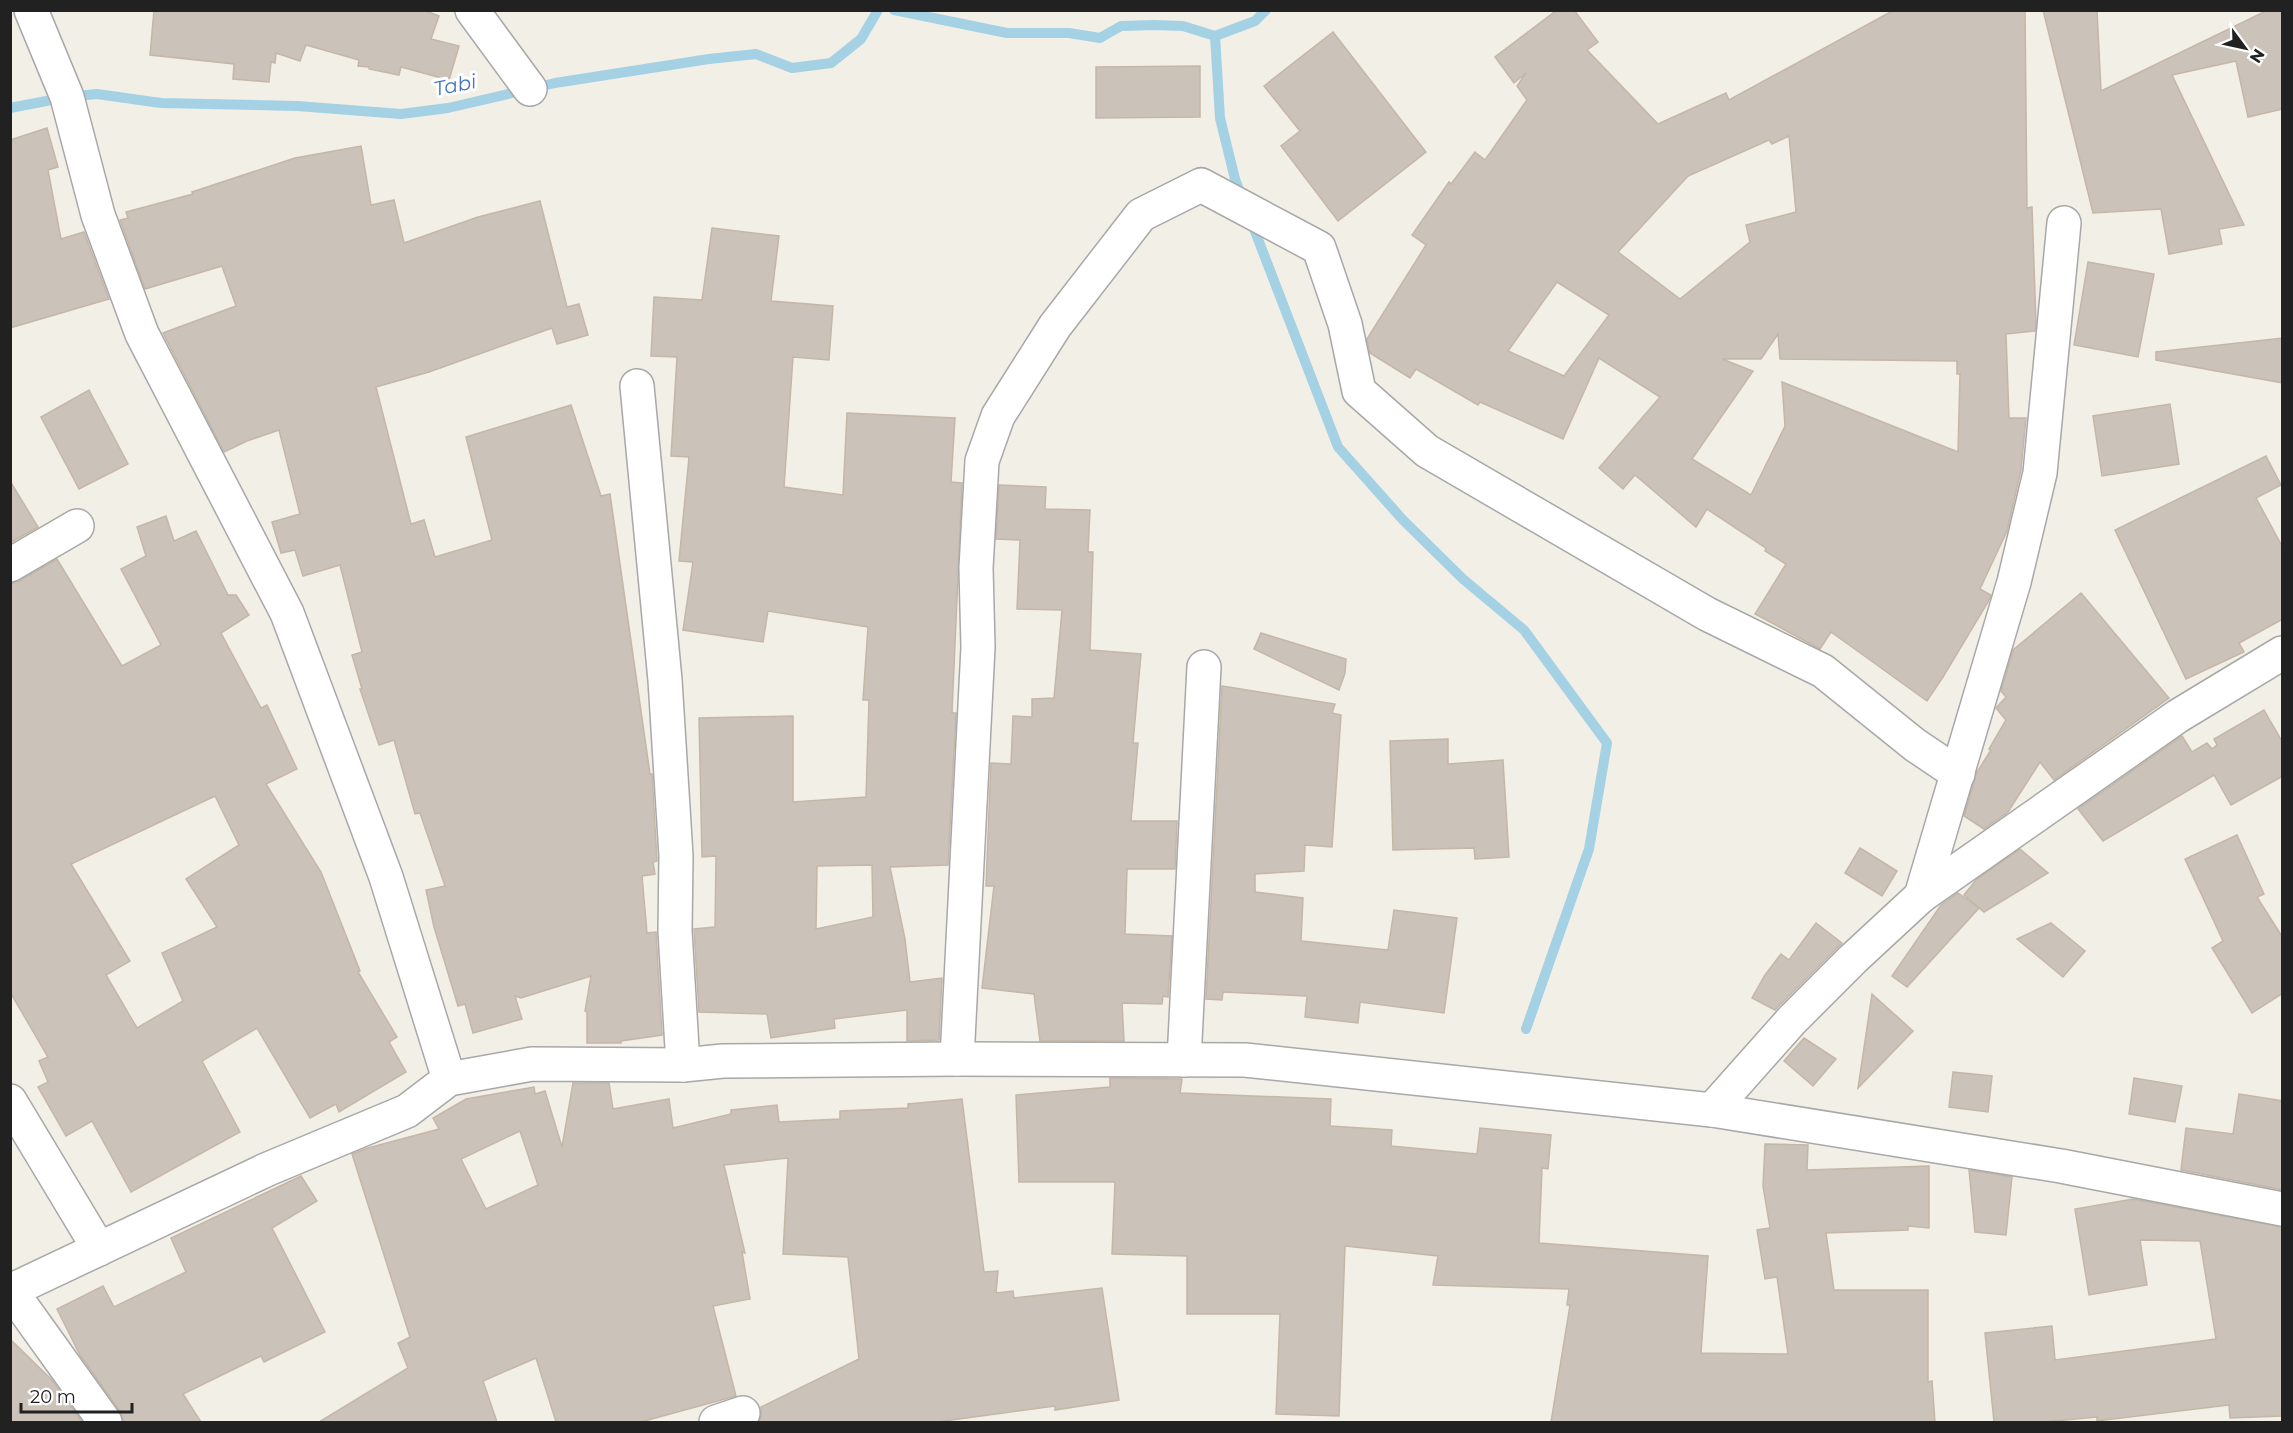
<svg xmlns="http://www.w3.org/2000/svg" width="2293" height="1433" font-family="Montserrat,sans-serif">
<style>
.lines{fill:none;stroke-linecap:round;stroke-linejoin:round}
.stream{stroke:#a4d1e3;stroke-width:10}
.building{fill:#cbc2b9;stroke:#c5b7a7;stroke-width:1.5;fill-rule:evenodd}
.minor-casing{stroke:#a8a8a8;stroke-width:36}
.minor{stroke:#fff;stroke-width:33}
.labels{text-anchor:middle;stroke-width:6;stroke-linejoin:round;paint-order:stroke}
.water-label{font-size:20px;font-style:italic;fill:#4377bb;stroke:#fff}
</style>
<rect width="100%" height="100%" fill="#f2efe7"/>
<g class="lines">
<g class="stream">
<polyline points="894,10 1007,33 1069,33 1100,38 1121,26 1154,25 1183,26 1215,36 1255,21 1266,10"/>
<polyline points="1215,36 1220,118 1235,179 1242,198"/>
<polyline points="10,108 67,97 97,94 161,103 297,106 401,114 448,108 555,83 709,59 756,54 792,68 831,63 861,39 878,10"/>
<polyline points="1251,221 1338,447 1403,520 1463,579 1524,630 1607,743 1589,849 1526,1029"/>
</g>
</g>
<g class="building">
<polygon points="154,10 423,10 439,16 431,39 459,46 449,80 401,67 399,75 369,69 369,67 358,66 359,60 306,45 300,61 276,53 275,63 271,62 269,82 233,79 234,64 150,55"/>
<path d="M1557,10H1574L1598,42L1587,50L1658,124L1726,93L1729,100L1894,10H2025L2027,208L2032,207L2036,323L2035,331L2006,334L2009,418H2026L2021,470L2007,531L1980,589L1991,595L1988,602L1943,677L1927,701L1831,632L1820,649L1755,614L1786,564L1765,551L1766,548L1707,509L1696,527L1635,475L1623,489L1599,468L1660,397L1599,358L1563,439L1480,402L1478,405L1416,369L1410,378L1370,353L1367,339L1426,245L1412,235L1449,182L1451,184L1475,152L1485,160L1527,100L1517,86L1526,73L1514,83L1495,57ZM1789,136L1796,212L1746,225L1750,242L1680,299L1618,252L1688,176L1769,140L1772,144ZM1557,282L1609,315L1564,376L1508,351ZM1778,334L1780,359L1957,361V374H1960L1958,452L1782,382L1785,426L1751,495L1692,459L1753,371L1722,359H1761Z"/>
<polygon points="2043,10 2097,10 2101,91 2268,10 2283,10 2283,109 2248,117 2236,61 2172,75 2244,225 2219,229 2222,244 2169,254 2161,209 2093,213"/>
<polygon points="1333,32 1426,152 1338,221 1281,146 1300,131 1264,86"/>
<polygon points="1200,66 1200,117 1096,118 1096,67"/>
<polygon points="47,128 58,167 48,170 61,239 84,232 109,299 10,328 10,140"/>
<polygon points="361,146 371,205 394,200 404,243 478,217 540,201 567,307 579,304 588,335 557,344 552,328 429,372 376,387 411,524 424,520 435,557 492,540 466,437 571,405 601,496 610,494 650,774 652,774 657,861 653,862 655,874 642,876 647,933 656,932 662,1035 621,1041 621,1043 587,1043 587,1012 585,1011 591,976 521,998 515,996 522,1019 473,1033 465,1004 458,1006 434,927 426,890 445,886 420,813 415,814 394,740 379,745 360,689 362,689 352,655 362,652 340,565 303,576 295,550 281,553 272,522 300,514 279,430 247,441 224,452 163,333 236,306 222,266 145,289 120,220 128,218 126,212 193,194 192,192 295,158"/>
<path d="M712,228L779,236L771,301L833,306L829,360L793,357L784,487L843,495L847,413L955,418L951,482L962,483L952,713H956L948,865L890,867L905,939L910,982L942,978L939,1040L907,1041V1010L834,1019L835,1028L771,1038L767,1014L699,1012L694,929L715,927L716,856L702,857L699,718L793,716V802L866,797L869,700H863L868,627L768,611L763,642L683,630L693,562L679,561L689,457L671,456L677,357L651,356L654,297L702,300ZM872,865L873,917L816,929L817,866Z"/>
<polygon points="2088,262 2154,274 2138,357 2074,345"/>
<polygon points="2283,338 2283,383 2156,360 2156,352"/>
<polygon points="89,390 128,464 79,489 41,417"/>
<polygon points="2170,404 2179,464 2102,476 2093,416"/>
<polygon points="2266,456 2281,485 2256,498 2283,548 2283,619 2239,643 2244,652 2186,679 2115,530"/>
<polygon points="10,481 38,527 10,543"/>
<polygon points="999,485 1046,487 1045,509 1090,510 1088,552 1093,552 1090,650 1141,654 1133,743 1138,743 1131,821 1177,821 1175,869 1127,869 1125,934 1172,936 1168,997 1163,996 1162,1004 1122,1003 1124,1041 1040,1041 1034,994 982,988 994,886 986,886 991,763 1011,764 1013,716 1032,717 1032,699 1054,698 1062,610 1017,609 1020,540 996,539"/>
<path d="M166,516L174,541L196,531L228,595H236L249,615L221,633L261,708L267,705L297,769L266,784L321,872L360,971L358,972L397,1037L389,1042L406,1072L339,1112L336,1104L310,1118L257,1028L202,1061L240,1132L131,1192L92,1121L66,1136L38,1087L48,1082L39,1061L48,1057L10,992V584L19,581L57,559L122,666L161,645L121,569L146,556L137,527ZM215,796L239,845L186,879L217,927L162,953L183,1001L137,1028L106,975L130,961L71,864Z"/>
<polygon points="2081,593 2169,698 2054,780 2040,762 2008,812 1984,829 1964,816 1977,772 1991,750 1989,749 2006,720 1996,708 2006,697 2001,691 2013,650"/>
<polygon points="1261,633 1346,659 1345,673 1339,690 1254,649"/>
<polygon points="1222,686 1335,704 1332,713 1341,715 1332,847 1305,845 1304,871 1255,874 1255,892 1303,898 1301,941 1388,950 1394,910 1457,918 1444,1013 1360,1002 1358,1023 1305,1017 1307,996 1223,992 1222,1000 1206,999"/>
<polygon points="2264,710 2283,743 2283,776 2231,805 2214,775 2103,841 2078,809 2182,736 2192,752 2207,743 2212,749 2217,745 2214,739"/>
<polygon points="1448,739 1448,764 1503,760 1509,857 1475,859 1474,848 1393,850 1390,741"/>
<polygon points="2237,835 2264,894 2257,897 2283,938 2283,993 2252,1013 2212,948 2223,941 2185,859"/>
<polygon points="1860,848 1897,871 1882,896 1845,873"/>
<polygon points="2020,849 2048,873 1984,912 1964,895 1976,880"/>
<polygon points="1958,893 1979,908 1907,987 1892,976 1941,905"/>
<polygon points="1816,923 1842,943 1775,1010 1752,998 1765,975 1781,954 1789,960"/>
<polygon points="2051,923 2085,951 2063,977 2017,939"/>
<polygon points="1872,994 1913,1031 1858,1088"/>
<polygon points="1804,1038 1836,1059 1813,1086 1784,1061"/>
<polygon points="1953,1072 1992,1076 1988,1112 1949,1107"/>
<polygon points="1110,1078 1182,1079 1180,1093 1331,1099 1330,1126 1392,1130 1391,1146 1477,1154 1480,1128 1551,1135 1548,1169 1542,1168 1539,1243 1708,1256 1701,1353 1788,1354 1777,1277 1765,1279 1757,1230 1770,1228 1763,1186 1765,1144 1808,1145 1807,1170 1929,1166 1929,1228 1908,1226 1908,1230 1826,1233 1834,1290 1928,1290 1928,1382 1932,1381 1935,1422 1551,1422 1570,1305 1567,1305 1569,1289 1433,1285 1438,1256 1345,1246 1339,1416 1276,1414 1280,1314 1187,1314 1187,1256 1112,1254 1115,1182 1019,1182 1016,1095 1110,1087"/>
<polygon points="2134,1078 2182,1086 2175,1122 2129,1114"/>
<path d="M573,1083H609L613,1109L669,1099L673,1128L731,1114V1110L777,1105L779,1122L840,1119V1111L908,1108V1104L962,1099L984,1272L998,1271L996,1293L1013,1291L1014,1298L1102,1288L1119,1400L1055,1410V1406L937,1422H759L761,1416V1407L859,1359L848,1257L783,1254L788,1158L724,1165L745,1253L742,1252L750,1299L713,1306L736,1396L641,1422H556L536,1358L483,1381L497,1422H319L408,1368L398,1343L410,1337L352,1154L368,1148L439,1129L433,1118L466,1099L534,1087L535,1094L545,1091L562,1147ZM520,1131L538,1185L486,1209L461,1159Z"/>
<polygon points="2239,1094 2283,1101 2283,1190 2181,1170 2186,1128 2233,1134"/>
<polygon points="1969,1170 2012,1177 2006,1235 1975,1232"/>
<polygon points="301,1176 317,1201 272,1228 325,1332 264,1362 261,1356 183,1394 201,1422 123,1422 120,1411 80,1355 57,1309 103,1286 114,1307 186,1272 171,1238"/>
<polygon points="2133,1199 2283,1227 2283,1416 2230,1418 2229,1405 2097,1421 2097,1417 2044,1422 1994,1422 1985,1333 2052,1326 2055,1360 2216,1339 2200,1241 2140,1240 2147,1285 2089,1295 2075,1209"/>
<polygon points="10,1339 52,1380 82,1422 10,1422"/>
</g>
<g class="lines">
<defs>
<g id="minor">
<polyline points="31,10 67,97 98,215 142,334 287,613 386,877 449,1079"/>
<polyline points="472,10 530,89"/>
<polyline points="637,386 665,680 676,856 675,931 683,1065"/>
<polyline points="10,565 77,526"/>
<polyline points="1921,896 2014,582 2040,473 2064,223"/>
<polyline points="957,1059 978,647 976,568 982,461 998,416 1055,326 1141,215 1201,185 1319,248 1345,324 1359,391 1427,451 1707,614 1823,671 1915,745 1958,774"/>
<polyline points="1184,1060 1204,667"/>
<polyline points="10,1101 99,1249"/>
<polyline points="1712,1110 1792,1020 1853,959 1921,896 2178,716 2282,653"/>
<polyline points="10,1291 268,1169 407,1111 449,1079 532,1064 683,1065 723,1061 957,1059 1245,1060 1712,1110 2061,1166 2282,1209"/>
<polyline points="11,1291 105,1422"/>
<polyline points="716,1422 743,1413"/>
</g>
</defs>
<use href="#minor" class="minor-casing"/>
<use href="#minor" class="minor"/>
</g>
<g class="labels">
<g class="water-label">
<text transform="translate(455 85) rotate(-11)" y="7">Tabi</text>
</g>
</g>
<rect width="2293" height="1433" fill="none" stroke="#212121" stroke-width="24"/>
<g transform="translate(2245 48) rotate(123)" stroke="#ffffff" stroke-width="4.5" paint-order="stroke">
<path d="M0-4.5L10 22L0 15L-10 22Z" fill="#212121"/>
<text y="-9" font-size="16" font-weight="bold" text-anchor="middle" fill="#212121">N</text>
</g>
<path d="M21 1403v9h111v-9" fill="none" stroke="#212121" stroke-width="3"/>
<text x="30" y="1403" font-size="18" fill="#212121" stroke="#ffffff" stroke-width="4.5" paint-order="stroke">20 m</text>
</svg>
